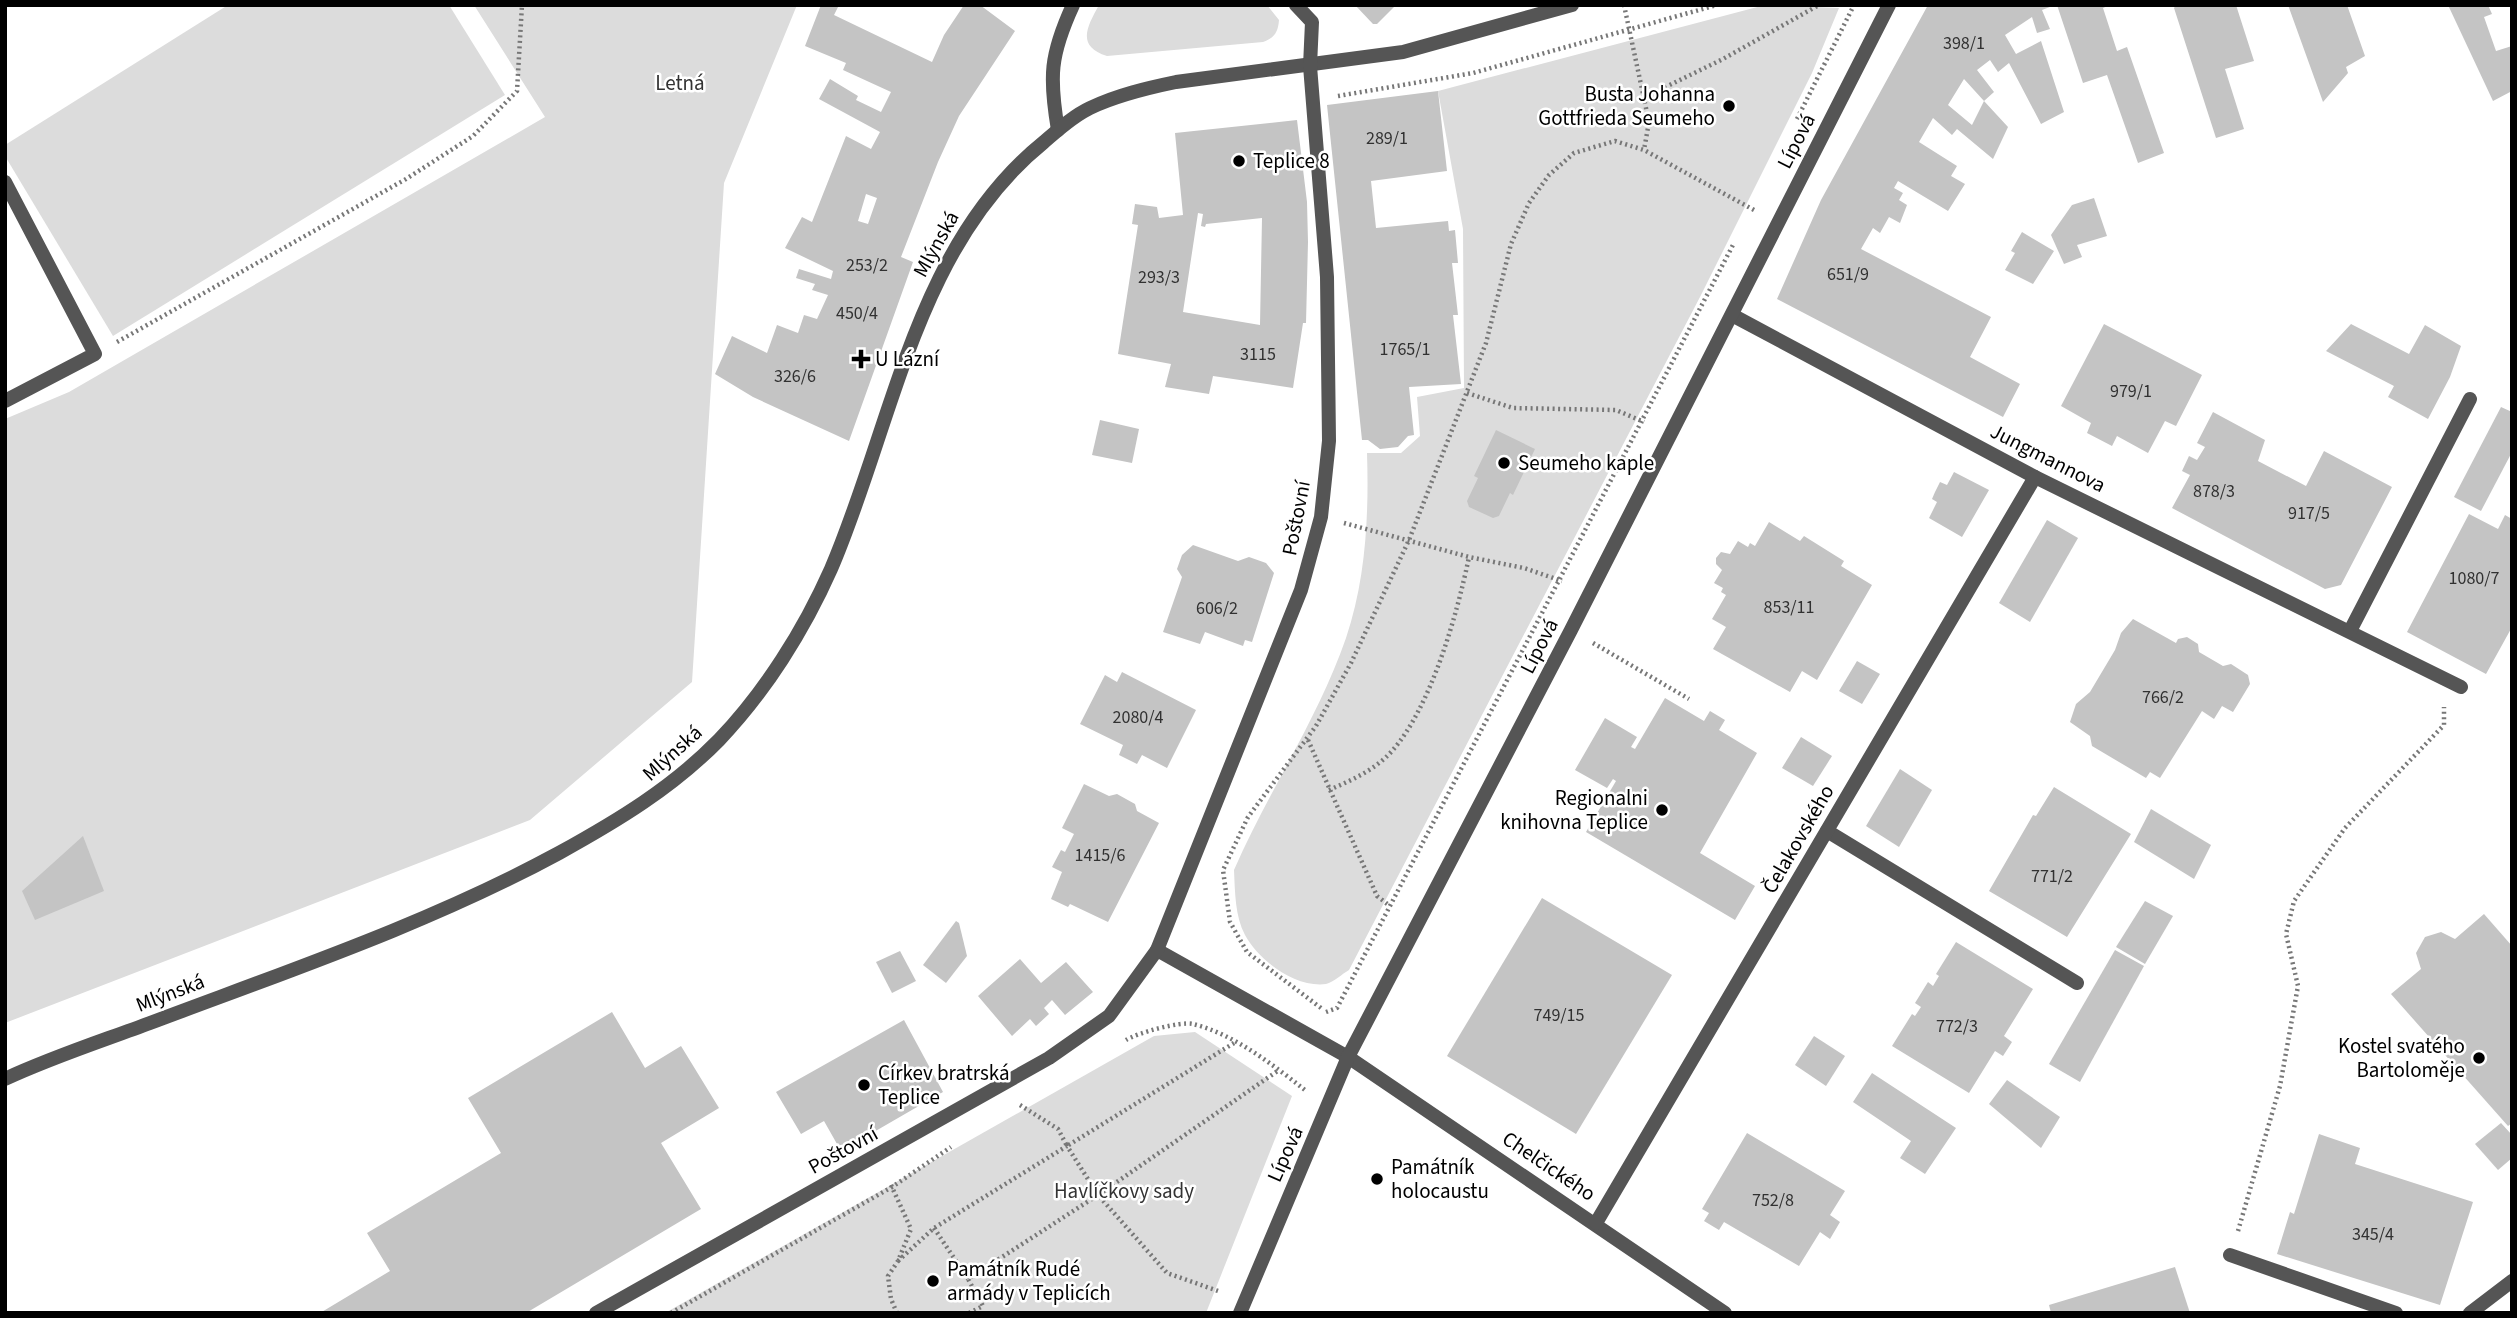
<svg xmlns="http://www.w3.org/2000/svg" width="2517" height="1318" font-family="'Source Sans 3',sans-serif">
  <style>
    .green { fill: #dcdcdc }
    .building { fill: #c4c4c4; fill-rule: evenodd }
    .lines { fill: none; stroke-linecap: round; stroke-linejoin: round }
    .path { stroke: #777; stroke-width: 4.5; stroke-dasharray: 2 3.5; stroke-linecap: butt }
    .service { stroke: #555; stroke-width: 14 }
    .pedestrian { stroke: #555; stroke-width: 14 }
    .minor { stroke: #555; stroke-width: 14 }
    .poi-dot { fill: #000; stroke: #fff; stroke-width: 2.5 }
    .labels { text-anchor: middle; stroke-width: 5; stroke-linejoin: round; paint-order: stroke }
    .number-label { font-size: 18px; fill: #313131 }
    .park-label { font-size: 21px; fill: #333; stroke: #fff }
    .poi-label { font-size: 21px; fill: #000; stroke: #fff; text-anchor: start }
    .street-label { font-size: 21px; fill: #000; stroke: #fff }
  </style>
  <rect width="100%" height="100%" fill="#fff"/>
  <!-- green -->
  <g class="green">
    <path d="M228,5H449L505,95L113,336L5,156V145Z"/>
    <path d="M474,5H797L724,183L692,682L530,820L5,1023V419L69,392L545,117Z"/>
    <path d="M1099,5H1267L1279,20C1278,33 1274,38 1263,42L1107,56C1076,46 1087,27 1099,5Z"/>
    <path d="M1765,5L1839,8L1812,73L1700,297L1349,970C1342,974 1334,982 1326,984C1296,988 1259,961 1245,935C1235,916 1235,892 1234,870C1268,792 1318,719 1346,638C1366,579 1369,514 1367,453H1401L1420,436L1417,397L1464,388L1463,229L1438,91Z"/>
    <path d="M1195,1032L1292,1096L1206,1313H665L1154,1036Z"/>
  </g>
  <!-- building -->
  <g class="building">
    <path d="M821,5H839L834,15L932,62L944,35L964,5H980L1015,31L959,116L938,162L901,257L913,262L849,441L753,397L715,374L732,336L767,353L777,325L798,333L804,315L817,319L828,295L812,290L815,284L796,278L799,269L831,279L833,271L785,248L802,217L812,222L846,136L871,149L880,132L819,99L830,79L858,96L856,100L881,112L891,92L843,70L846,63L805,46ZM866,194L877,198L868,224L858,221Z"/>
    <path d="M1355,5H1396L1377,24H1373Z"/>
    <path d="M1928,5H2055L2042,10L2050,29L2037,33L2032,17L2005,35L2016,54L2041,41L2064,112L2041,124L2009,63L1998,72L1990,60L1977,70L1994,92L1984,101L1964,79L1948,105L1972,125L1984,101L2008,127L1993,159L1957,129L1952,135L1933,118L1919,142L1957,166L1951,176L1965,184L1948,211L1898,181L1894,188L1903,193L1899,200L1907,205L1900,223L1889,217L1880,233L1873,228L1861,249L1991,317L1970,357L2020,384L2003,417L1777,299L1821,200Z"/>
    <path d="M2057,5H2110L2103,8L2117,51L2127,47L2164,153L2138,163L2107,75L2083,83Z"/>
    <path d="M2176,5H2236L2254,61L2225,69L2244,129L2216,138L2174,8Z"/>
    <path d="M2288,5H2347L2365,56L2346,67L2348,73L2323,102Z"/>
    <path d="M2448,5H2488L2492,14L2484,17L2496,51L2512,46V91L2493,101Z"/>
    <path d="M1438,91L1447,171L1371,181L1376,228L1448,221L1449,231L1455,230L1458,263H1452L1458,315H1453L1461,384L1409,387L1414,435L1408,436L1398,447L1380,449L1368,440H1362L1327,105Z"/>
    <path d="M1297,120L1307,202L1308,242L1306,323H1303L1293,388L1213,376L1209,394L1165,387L1171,364L1118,354L1138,225L1132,224L1135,204L1157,207L1159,218L1183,215L1175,133ZM1198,213L1203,214L1201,226L1205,227L1206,224L1262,218L1260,325L1183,312Z"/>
    <path d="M2094,198L2107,236L2077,245L2082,257L2064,264L2051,235L2072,205Z"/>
    <path d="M2022,232L2054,251L2033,284L2005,270L2015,253L2011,251Z"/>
    <path d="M2104,324L2202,375L2176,426L2165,421L2148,453L2117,436L2112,446L2087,433L2091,423L2061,406Z"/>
    <path d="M2351,324L2409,354L2425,325L2461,346L2450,377L2428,419L2388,397L2394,386L2326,351Z"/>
    <path d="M2501,407L2512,412V452L2481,511L2454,497Z"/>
    <path d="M2213,412L2265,440L2258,461L2306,486L2324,451L2392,487L2341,585L2325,589L2172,508L2190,475L2182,471L2189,456L2197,460L2205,447L2197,443Z"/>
    <path d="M1100,420L1139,429L1132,463L1092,455Z"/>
    <path d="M1496,430L1535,449L1513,495L1510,493L1499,516L1493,518L1469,507L1467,501L1478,478L1474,476Z"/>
    <path d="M1954,472L1989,490L1962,537L1929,518L1937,502L1932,499L1935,492L1940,482L1947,485Z"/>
    <path d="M2469,514L2498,529L2505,515L2512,519V627L2486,674L2407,632Z"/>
    <path d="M2047,520L2078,538L2030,622L1999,603Z"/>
    <path d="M1769,522L1800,541L1804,536L1844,561L1841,566L1872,585L1817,680L1802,671L1790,692L1713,649L1726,627L1712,619L1726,595L1721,592L1723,588L1714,583L1722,570L1716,564V558L1721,552L1730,554L1738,541L1748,547L1750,543L1755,546Z"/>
    <path d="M1193,545L1238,561L1249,557L1266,563L1274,573L1252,642L1245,640L1243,646L1205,632L1200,644L1163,632L1182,577L1177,569L1182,555Z"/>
    <path d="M2133,619L2176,643L2178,639L2187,637L2198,644L2199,652L2223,666L2231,664L2248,675L2250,684L2233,712L2222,706L2214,719L2202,711L2160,778L2150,772L2146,778L2092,746L2090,736L2070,722L2076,704L2090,692L2115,650L2121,633Z"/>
    <path d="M1857,661L1880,674L1862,704L1839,691Z"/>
    <path d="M1122,672L1196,710L1167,768L1142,755L1137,764L1119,755L1123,745L1080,724L1105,675L1117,682Z"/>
    <path d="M1665,698L1704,721L1710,711L1725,720L1719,730L1757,753L1700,853L1755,886L1735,920L1586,832L1616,781L1613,779L1607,788L1575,770L1605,718L1637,737L1631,747L1635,749Z"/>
    <path d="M1801,737L1832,756L1813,786L1782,768Z"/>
    <path d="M1900,769L1932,790L1899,847L1866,826Z"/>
    <path d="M1084,784L1109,796L1117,794L1135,804L1137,811L1159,823L1108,922L1070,904L1068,907L1051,899L1062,872L1052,867L1061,850L1065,852L1074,834L1062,828Z"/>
    <path d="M2054,787L2131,834L2067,937L1989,891L2033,815L2036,816Z"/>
    <path d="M2151,809L2211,845L2194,879L2134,842Z"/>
    <path d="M83,836L104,891L35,920L22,891Z"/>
    <path d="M1542,898L1672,975L1576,1134L1447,1056Z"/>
    <path d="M2145,901L2173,916L2145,964L2116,947Z"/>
    <path d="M2484,914L2512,946V1123L2508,1126L2391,994L2421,969L2416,953L2425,937L2441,932L2455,939Z"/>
    <path d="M956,921L959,923L967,956L946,983L923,965Z"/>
    <path d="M1956,942L2033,989L2004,1036L2012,1042L2003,1056L1995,1051L1969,1093L1892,1046L1912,1014L1915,1016L1921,1007L1915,1003L1928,982L1933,986L1939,976L1936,974Z"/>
    <path d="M2115,950L2144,966L2080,1082L2049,1064Z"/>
    <path d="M900,951L916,981L892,993L876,962Z"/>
    <path d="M1020,959L1041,983L1066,962L1093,992L1065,1015L1052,1000L1044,1008L1049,1014L1036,1026L1030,1019L1012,1036L978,996Z"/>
    <path d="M612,1012L645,1068L681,1046L719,1108L661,1143L701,1209L526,1313H320L390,1271L367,1233L501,1153L468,1098Z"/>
    <path d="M904,1020L943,1092L841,1151L824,1121L801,1134L776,1092Z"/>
    <path d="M1814,1036L1845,1056L1826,1086L1795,1065Z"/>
    <path d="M1872,1073L1956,1128L1925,1174L1900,1158L1911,1141L1853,1102Z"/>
    <path d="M2007,1080L2060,1117L2041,1148L1989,1104Z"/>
    <path d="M2501,1123L2512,1135V1158L2498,1170L2475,1144Z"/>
    <path d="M1747,1133L1845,1191L1830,1215L1840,1222L1830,1239L1820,1232L1799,1266L1724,1222L1719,1230L1704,1221L1709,1213L1702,1209Z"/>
    <path d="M2319,1134L2360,1148L2355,1164L2473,1202L2440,1305L2277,1254L2290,1212L2294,1214Z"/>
    <path d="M2175,1267L2190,1313H2051L2049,1305Z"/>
  </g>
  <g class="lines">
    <!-- path -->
    <g class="path">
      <path d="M1624,5L1649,122L1644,150"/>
      <path d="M1338,96L1473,73L1717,5"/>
      <path d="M1645,97L1723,59L1819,5"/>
      <path d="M1797,119L1854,5"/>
      <path d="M117,342L406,179L473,136L517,91L522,5"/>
      <path d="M1467,393L1513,408L1616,410L1644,422"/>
      <path d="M1344,523L1469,557L1524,568L1562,581"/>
      <path d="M1593,643L1689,699"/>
      <path d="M1308,740L1377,896L1390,906"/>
      <path d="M1329,790C1352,780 1375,770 1392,751C1431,707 1457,615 1469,557"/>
      <path d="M1321,1008L1247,952L1230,922L1223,870L1248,817L1316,726L1351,663L1409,540L1486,343L1511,244L1529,203L1549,175L1574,153L1615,141L1644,150L1754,210"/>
      <path d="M1326,1012L1337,1008L1734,243"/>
      <path d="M1126,1040C1137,1033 1180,1021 1193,1024C1234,1034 1273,1065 1305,1090"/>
      <path d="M1020,1105L1058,1129L1067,1146L1234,1043"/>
      <path d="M891,1185L911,1229L898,1261L888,1276L891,1299L897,1313"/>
      <path d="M934,1228L968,1279"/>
      <path d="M2238,1231L2280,1086L2298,986L2286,934L2294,901L2345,828L2444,725V707"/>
      <path d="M898,1261L934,1228L1067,1146L1098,1195L1279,1070"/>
      <path d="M671,1313L892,1187L951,1147"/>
      <path d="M969,1313L983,1306L968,1279L1098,1195L1167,1273L1221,1292"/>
    </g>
    <!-- service -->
    <g class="service">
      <path d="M1827,831L2077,983"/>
      <path d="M2230,1255L2396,1313"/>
    </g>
    <!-- pedestrian -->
    <path class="pedestrian" d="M5,182L95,354L5,401"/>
    <!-- minor -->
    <g class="minor">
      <path d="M1058,130C1049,77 1050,55 1073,5"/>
      <path d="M1732,315L2035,477L2461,687"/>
      <path d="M2350,631L2470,399"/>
      <path d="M1157,950L1348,1057L1725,1313"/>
      <path d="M5,1079C52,1057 102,1041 150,1023C288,971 430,923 559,853C617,821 672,788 719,740C765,692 804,630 831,569C893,425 915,246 1044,142C1058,130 1073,116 1090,108C1117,95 1147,88 1176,82L1403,52L1572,5"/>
      <path d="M1596,1223L2035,477"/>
      <path d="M596,1313L1049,1058L1109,1016L1157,950L1301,590L1321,517L1329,441L1327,277L1310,66L1312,22L1296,5"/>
      <path d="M1240,1313L1348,1057L1571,630L1889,5"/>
      <path d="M2470,1313L2512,1281"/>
    </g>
  </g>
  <!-- markers -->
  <g class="poi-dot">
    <circle cx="1729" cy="106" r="7"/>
    <circle cx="1239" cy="161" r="7"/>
    <path d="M857.5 348.5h7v7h7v7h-7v7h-7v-7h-7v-7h7z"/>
    <circle cx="1504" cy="463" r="7"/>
    <circle cx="1662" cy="810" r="7"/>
    <circle cx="2479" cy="1058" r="7"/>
    <circle cx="864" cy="1085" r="7"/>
    <circle cx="1377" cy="1179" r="7"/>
    <circle cx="933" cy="1281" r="7"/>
  </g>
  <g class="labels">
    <!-- number labels -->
    <g class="number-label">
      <text x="1964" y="49">398/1</text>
      <text x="1387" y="144">289/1</text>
      <text x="867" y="271">253/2</text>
      <text x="1848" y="280">651/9</text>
      <text x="1159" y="283">293/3</text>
      <text x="857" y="319">450/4</text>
      <text x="1405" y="355">1765/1</text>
      <text x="1258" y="360">3115</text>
      <text x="795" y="382">326/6</text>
      <text x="2131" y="397">979/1</text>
      <text x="2214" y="497">878/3</text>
      <text x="2309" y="519">917/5</text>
      <text x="2474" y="584">1080/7</text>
      <text x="1789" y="613">853/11</text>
      <text x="1217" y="614">606/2</text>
      <text x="2163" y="703">766/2</text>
      <text x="1138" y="723">2080/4</text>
      <text x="1100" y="861">1415/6</text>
      <text x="2052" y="882">771/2</text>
      <text x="1559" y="1021">749/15</text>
      <text x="1957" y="1032">772/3</text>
      <text x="1773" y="1206">752/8</text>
      <text x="2373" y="1240">345/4</text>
    </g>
    <!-- park labels -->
    <g class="park-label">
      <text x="680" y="90">Letná</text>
      <text x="1124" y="1198">Havlíčkovy sady</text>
    </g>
    <!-- poi labels -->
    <g class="poi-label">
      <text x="1715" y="101" text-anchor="end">Busta Johanna<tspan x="1715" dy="24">Gottfrieda Seumeho</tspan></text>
      <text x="1253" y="168">Teplice 8</text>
      <text x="875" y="366">U Lázní</text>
      <text x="1518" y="470">Seumeho kaple</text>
      <text x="1648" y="805" text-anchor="end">Regionalni<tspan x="1648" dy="24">knihovna Teplice</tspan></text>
      <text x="2465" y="1053" text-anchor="end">Kostel svatého<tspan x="2465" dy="24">Bartoloměje</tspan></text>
      <text x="878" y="1080">Církev bratrská<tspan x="878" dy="24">Teplice</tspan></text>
      <text x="1391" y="1174">Památník<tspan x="1391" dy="24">holocaustu</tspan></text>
      <text x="947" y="1276">Památník Rudé<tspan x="947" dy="24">armády v Teplicích</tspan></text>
    </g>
    <!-- street labels -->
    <g class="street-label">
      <text transform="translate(1796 141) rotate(-63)" y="7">Lípová</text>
      <text transform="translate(936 244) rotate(-61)" y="7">Mlýnská</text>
      <text transform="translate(2048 458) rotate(27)" y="7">Jungmannova</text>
      <text transform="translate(1296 518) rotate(-79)" y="7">Poštovní</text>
      <text transform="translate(1539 646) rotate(-63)" y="7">Lípová</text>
      <text transform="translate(672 753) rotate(-42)" y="7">Mlýnská</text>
      <text transform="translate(1798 839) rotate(-60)" y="7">Čelakovského</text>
      <text transform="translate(170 993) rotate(-21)" y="7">Mlýnská</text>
      <text transform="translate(843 1150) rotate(-29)" y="7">Poštovní</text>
      <text transform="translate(1285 1154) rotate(-66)" y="7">Lípová</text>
      <text transform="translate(1549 1166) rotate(34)" y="7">Chelčického</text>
    </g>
  </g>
  <!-- border -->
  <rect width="2517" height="1318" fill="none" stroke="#000000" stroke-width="14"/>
</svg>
